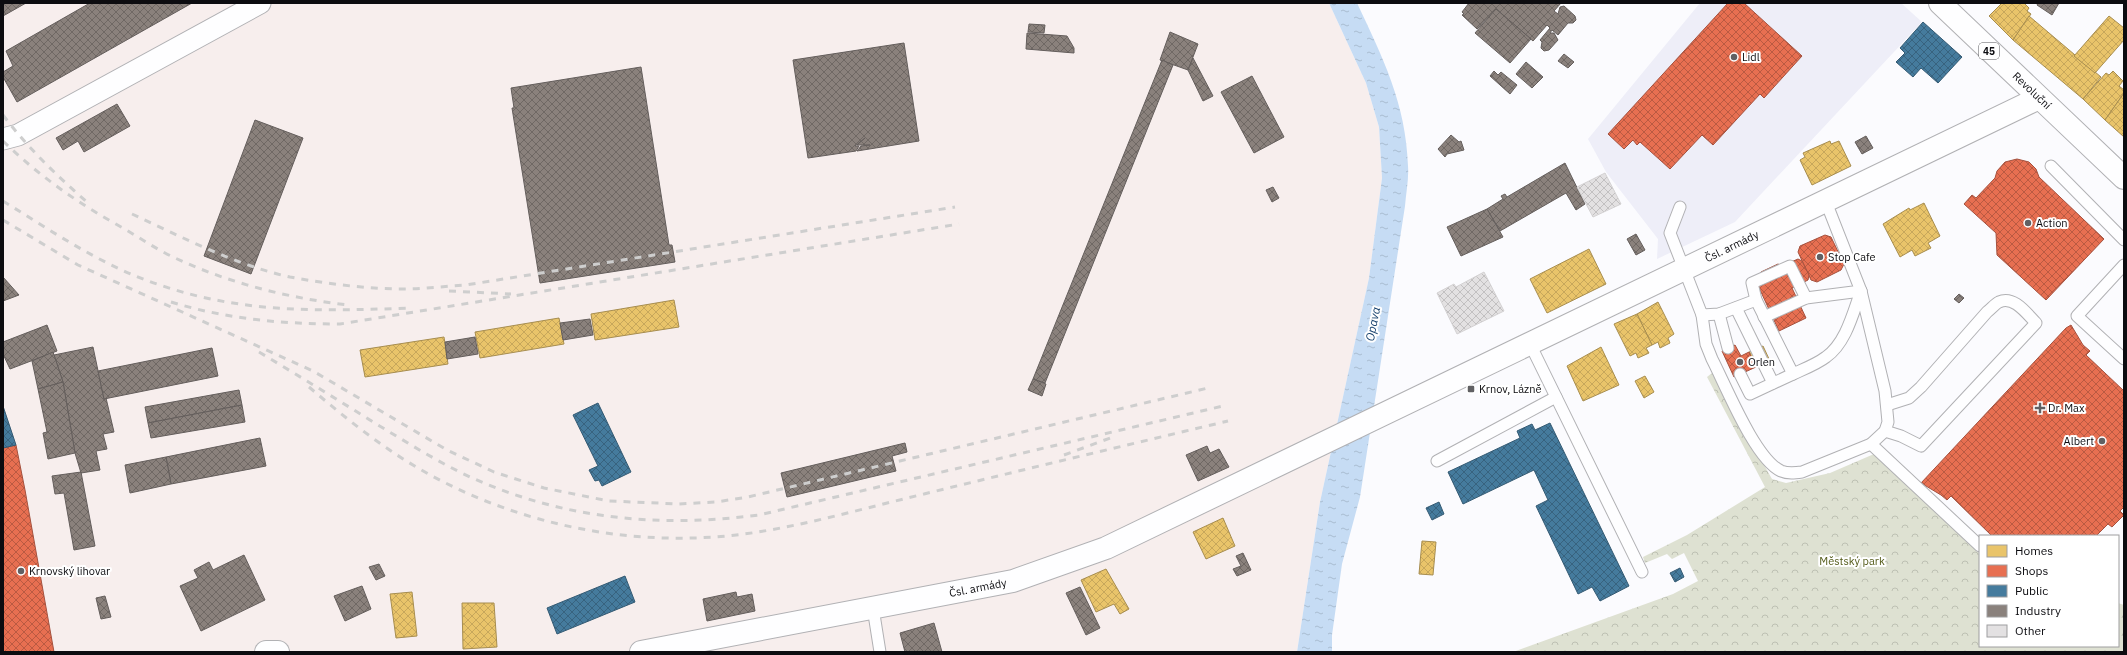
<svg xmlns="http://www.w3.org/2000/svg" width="2127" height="655" font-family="'IBM Plex Sans',sans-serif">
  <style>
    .built { fill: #eeeef8 }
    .industrial { fill: #f7eeed }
    .park { fill: url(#park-crowns) }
    .water { fill: url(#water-ripples) }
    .homes { fill: url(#homes-cross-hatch); stroke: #a78d4f }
    .shops { fill: url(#shops-cross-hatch); stroke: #a5513e }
    .public { fill: url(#public-cross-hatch); stroke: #345a73 }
    .industry { fill: url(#industry-cross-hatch); stroke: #645e5c }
    .building { fill: url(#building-cross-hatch); stroke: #d4d2d3 }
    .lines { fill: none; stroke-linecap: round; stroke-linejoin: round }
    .service-casing { stroke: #b1b1b4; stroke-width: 13 }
    .minor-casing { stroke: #b1b1b4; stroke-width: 23 }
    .secondary-casing { stroke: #b1b1b4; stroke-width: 24 }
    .primary-casing { stroke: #b1b1b4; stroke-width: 24 }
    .service { stroke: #fefeff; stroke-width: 11 }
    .minor { stroke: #fefeff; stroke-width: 21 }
    .secondary { stroke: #fefeff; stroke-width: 22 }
    .primary { stroke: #fefeff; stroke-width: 22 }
    .rail { stroke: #cecece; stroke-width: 3; stroke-dasharray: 7 7; stroke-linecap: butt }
    .poi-dot { fill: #606063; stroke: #fff; stroke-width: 1.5 }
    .labels { text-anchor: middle; stroke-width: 4; stroke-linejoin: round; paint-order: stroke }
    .shield { fill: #fff; stroke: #555558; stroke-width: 1 }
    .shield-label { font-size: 10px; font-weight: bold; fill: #0c0c10 }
    .poi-label { font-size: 11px; fill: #0c0c10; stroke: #fff; text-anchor: start }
    .street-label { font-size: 11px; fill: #0c0c10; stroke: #fff }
    .park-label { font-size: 11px; fill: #535a18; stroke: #fff }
    .water-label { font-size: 12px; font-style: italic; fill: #19436e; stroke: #fff }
  </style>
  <defs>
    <pattern id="park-crowns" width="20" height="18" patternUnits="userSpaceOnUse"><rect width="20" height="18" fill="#dee1d2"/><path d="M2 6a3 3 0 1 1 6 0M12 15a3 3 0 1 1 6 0" fill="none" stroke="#bdc0b3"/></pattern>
    <pattern id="water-ripples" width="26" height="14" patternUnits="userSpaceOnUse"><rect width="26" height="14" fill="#c6dcf4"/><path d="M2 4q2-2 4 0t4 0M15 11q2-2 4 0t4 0" fill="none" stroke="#a9bcd0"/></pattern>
    <pattern id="homes-cross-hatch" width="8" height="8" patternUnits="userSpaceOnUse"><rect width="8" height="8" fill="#e9c46a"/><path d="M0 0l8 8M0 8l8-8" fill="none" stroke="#c7a75b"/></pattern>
    <pattern id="shops-cross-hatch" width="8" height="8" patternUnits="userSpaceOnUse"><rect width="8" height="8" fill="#e76f51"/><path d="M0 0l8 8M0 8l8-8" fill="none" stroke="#ba5a42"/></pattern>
    <pattern id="public-cross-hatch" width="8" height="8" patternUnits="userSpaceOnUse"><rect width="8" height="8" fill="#457b9d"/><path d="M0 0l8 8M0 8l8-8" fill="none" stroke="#38637f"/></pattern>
    <pattern id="industry-cross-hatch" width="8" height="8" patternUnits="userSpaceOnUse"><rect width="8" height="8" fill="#8a817c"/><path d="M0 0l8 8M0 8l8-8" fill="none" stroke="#6f6864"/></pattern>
    <pattern id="building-cross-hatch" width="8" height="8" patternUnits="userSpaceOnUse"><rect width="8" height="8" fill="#e3e1e2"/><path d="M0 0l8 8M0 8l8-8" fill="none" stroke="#c2c0c1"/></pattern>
  </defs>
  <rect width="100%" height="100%" fill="#fbfbfe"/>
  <!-- built -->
  <path class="built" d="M1700,3H1901L1922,22L1735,222L1657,259L1658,239L1606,172L1588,139Z"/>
  <!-- industrial -->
  <path class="industrial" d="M3,3H1329L1366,83L1379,127L1382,178L1369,278L1320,502L1297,652H3Z"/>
  <!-- park -->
  <path class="park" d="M1712,373L1772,479L1786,483L1830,473L1874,454L1980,554V646H2118V603L2124,605V652H1513L1673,594L1698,581L1684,553L1672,559L1667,554L1645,563L1643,557L1687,535L1765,487L1707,377Z"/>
  <!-- water -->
  <path class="water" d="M1329,3H1357C1383,58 1406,104 1408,166C1409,179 1406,193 1405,206L1360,497L1342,564L1332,635V652H1297L1320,502L1369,278L1382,178L1379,127L1366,83Z"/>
  <!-- homes -->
  <g class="homes">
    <path d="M2002,3H2024L2029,8L2027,11L2031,14L2013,40L1989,16Z"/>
    <path d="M2029,16L2101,77L2083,99L2013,40Z"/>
    <path d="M2109,16L2124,28V40L2095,73L2074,56Z"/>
    <path d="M2113,71L2123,81L2119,86L2124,90V93L2105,120L2083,99L2106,73L2109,75Z"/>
    <path d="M2124,93V137L2105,120Z"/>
    <path d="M1830,141L1831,144L1839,141L1851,166L1812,185L1800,160L1805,157L1803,153Z"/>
    <path d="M1924,203L1940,236L1928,243L1931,248L1915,256L1912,250L1900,257L1883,224L1909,208L1910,210Z"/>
    <path d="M1589,249L1606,284L1547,313L1530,279Z"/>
    <path d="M674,300L679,327L595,340L591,314Z"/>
    <path d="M1658,302L1674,334L1668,338L1670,343L1660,348L1658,342L1652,345L1637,314Z"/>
    <path d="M1637,314L1652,345L1646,348L1649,353L1638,358L1636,353L1630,356L1614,324Z"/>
    <path d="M559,318L564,344L480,358L475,332Z"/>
    <path d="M444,337L448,364L365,377L360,350Z"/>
    <path d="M1763,346L1770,361L1756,367L1749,352Z"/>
    <path d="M1601,347L1619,385L1583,401L1567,366Z"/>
    <path d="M1645,376L1654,392L1644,398L1635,381Z"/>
    <path d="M1223,518L1235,546L1206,559L1193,532Z"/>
    <path d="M1422,541L1436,542L1433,575L1419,574Z"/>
    <path d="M1106,569L1129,609L1120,614L1114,604L1096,612L1081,580Z"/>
    <path d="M412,592L417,636L396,638L390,594Z"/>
    <path d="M462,603H494L497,647L463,649Z"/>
  </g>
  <!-- shops -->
  <g class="shops">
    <path d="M1728,3H1744L1802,56L1764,98L1760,94L1713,145L1702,135L1670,169L1640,142L1637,145L1633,140L1624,149L1608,134Z"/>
    <path d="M2017,159L2029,162L2036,169L2039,177L2104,239L2046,300L1997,255L1996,233L1964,204L1972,195L1976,198L1995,178L1997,171L2005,162Z"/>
    <path d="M1825,235L1831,237L1844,264L1841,270L1817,282L1811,280L1798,252L1800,246Z"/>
    <path d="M1798,259L1802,261L1809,275L1808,280L1792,288L1806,318L1779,331L1755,279L1761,272L1778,264L1782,266Z"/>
    <path d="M2071,325L2083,345L2090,351L2086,355L2124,391V507L2120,511L2124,515L2112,527L2108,524L2096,536H1992L1951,496L1947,500L1941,495L1921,483L2066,328Z"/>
    <path d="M1735,345L1741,356L1749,352L1756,367L1734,377L1722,351Z"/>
    <path d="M16,445L25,490L54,652H3V448Z"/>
  </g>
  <!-- public -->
  <g class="public">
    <path d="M1923,22L1962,57L1938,83L1921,68L1913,77L1896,62L1905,53L1900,48Z"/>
    <path d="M598,403L631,472L602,486L599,480L595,481L589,470L598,466L573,415Z"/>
    <path d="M3,406L16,445L3,448Z"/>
    <path d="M1550,423L1629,586L1600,601L1592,587L1578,594L1536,506L1548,500L1534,470L1463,504L1448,472L1520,438L1517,431L1532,424L1535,430Z"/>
    <path d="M1439,502L1444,514L1432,520L1426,508Z"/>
    <path d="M1680,568L1684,577L1675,582L1670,573Z"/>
    <path d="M625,576L635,602L557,634L547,608Z"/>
  </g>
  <!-- industry -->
  <g class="industry">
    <path d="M3,3H26L3,16Z"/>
    <path d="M90,3H192L17,102L3,77V72L13,66L6,51Z"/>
    <path d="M1469,3H1561L1554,11L1558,14L1560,7L1564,6L1575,16L1576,20L1573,23H1568L1558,35L1552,30L1550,33H1554L1558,40L1549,50L1544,51L1541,48L1542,42L1540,40L1550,28L1547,25L1533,41L1496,9L1477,29L1462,15L1464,14L1462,12Z"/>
    <path d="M2038,3H2059L2052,15L2037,5Z"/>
    <path d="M1496,9L1531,39L1510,63L1475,33Z"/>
    <path d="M1029,24L1045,25L1044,33L1028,32Z"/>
    <path d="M1170,32L1198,44L1188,70L1160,60Z"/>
    <path d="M1027,33L1067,36L1074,48V53L1026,49Z"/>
    <path d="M904,43L919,141L857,151L861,146L870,145H857L865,138L855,146H859L856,151L808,158L793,60Z"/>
    <path d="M1564,54L1574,62L1568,68L1558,61Z"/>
    <path d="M1193,58L1213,96L1203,101L1188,70Z"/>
    <path d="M1162,60L1173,65L1045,383L1033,379Z"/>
    <path d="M1526,62L1543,77L1532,88L1516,74Z"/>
    <path d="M641,67L669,245H672L675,262L540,283L512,108H514L511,88Z"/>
    <path d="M1494,71L1498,75L1501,72L1517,85L1510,94L1490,76Z"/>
    <path d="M1252,76L1284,137L1254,153L1221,92Z"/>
    <path d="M117,104L130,126L84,152L78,141L63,150L56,138Z"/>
    <path d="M255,120L303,138L251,274L204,256Z"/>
    <path d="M1451,135L1459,142L1461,141L1464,150L1447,154L1445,157L1438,149Z"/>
    <path d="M1866,136L1873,148L1862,154L1855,142Z"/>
    <path d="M1565,163L1585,204L1576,210L1566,193L1500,231L1487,209L1503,199L1501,196L1505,194L1507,197Z"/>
    <path d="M1273,187L1279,198L1272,202L1266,190Z"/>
    <path d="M1487,209L1503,237L1461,256L1447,227Z"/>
    <path d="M1636,234L1645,250L1636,255L1627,239Z"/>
    <path d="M3,277L19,295L3,301Z"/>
    <path d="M1959,294L1964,298L1959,303L1954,299Z"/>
    <path d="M590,319L593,335L563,340L560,323Z"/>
    <path d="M47,325L57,351L10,369L3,354V342Z"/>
    <path d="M475,337L478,354L447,359L445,342Z"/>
    <path d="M93,347L104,399L106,398L114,432L103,434L107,449L96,451L100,470L81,473L75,453L63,382L54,355Z"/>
    <path d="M212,348L218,376L104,399L98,371Z"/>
    <path d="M53,352L63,382L38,389L32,361Z"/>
    <path d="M1033,379L1046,384L1042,396L1028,390Z"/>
    <path d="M63,382L75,453L48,459L43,433L47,432L38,389Z"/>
    <path d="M239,390L242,405L148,423L145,407Z"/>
    <path d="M242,405L245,422L151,438L148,423Z"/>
    <path d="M260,438L266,466L171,484L166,457Z"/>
    <path d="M905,443L907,452L892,456L896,471L787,497L781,473Z"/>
    <path d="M1207,446L1210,453L1219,449L1229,467L1198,481L1186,455Z"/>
    <path d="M166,457L171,484L130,493L125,465Z"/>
    <path d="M81,472L95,546L74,550L64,493L55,494L52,476Z"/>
    <path d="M1243,553L1251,570L1237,576L1233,569L1241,566L1236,556Z"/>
    <path d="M244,555L265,600L201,631L180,586L198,578L194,570L209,562L213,570Z"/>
    <path d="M379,564L385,576L376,580L369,567Z"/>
    <path d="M362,586L371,609L345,621L334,596Z"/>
    <path d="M1080,587L1100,628L1086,635L1066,593Z"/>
    <path d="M736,592L737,597L752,594L755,611L707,621L703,599Z"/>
    <path d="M105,596L111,617L101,619L96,598Z"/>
    <path d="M934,623L942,652H905L900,633Z"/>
  </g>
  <!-- building -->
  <g class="building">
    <path d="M1605,173L1621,204L1593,217L1577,187Z"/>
    <path d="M1484,272L1504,311L1457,334L1437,293L1454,284L1456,287Z"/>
  </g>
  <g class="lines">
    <!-- service casing -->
    <g class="service-casing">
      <g id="service">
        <path d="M2051,166L2124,240"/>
        <path d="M1680,207L1670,233L1702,315L1719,314L1756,300"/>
        <path d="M2124,265L2077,316L2124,359"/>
        <path d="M1806,298L1790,266L1752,283L1756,300L1793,374C1804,369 1817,364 1826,357C1846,343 1853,313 1861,291"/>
        <path d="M1736,308L1773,383"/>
        <path d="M1719,314L1728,348"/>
        <path d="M1702,315L1706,344L1712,359C1726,386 1755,459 1781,471C1788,474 1795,473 1802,472L1871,444L1885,431L1888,422L1885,391L1861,291"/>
        <path d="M1764,317L1806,298L1861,291L1826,202"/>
        <path d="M1530,344L1642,572"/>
        <path d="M1740,374L1750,394L1793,374"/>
        <path d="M1885,431L1901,436L1921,446L2036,323C2027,314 2014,295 1999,302C1995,304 1991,309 1987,312L1921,387L1909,398L1887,405"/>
        <path d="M1871,444L1980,546"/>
        <path d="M1437,461L1556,397"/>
        <path d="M873,608L880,652"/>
      </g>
    </g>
    <!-- minor casing -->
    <g class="minor-casing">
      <path id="minor" d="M3,139L18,135L260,3"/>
    </g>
    <!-- secondary casing -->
    <g class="secondary-casing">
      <g id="secondary">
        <path d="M266,652H278"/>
        <path id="s1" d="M641,652L1013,581L1106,548L2039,98"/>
      </g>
    </g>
    <!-- primary casing -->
    <g class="primary-casing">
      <g id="primary">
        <path id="s2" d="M1940,3L2124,178"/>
      </g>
    </g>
    <!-- service -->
    <use href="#service" class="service"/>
    <!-- minor -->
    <use href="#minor" class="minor"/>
    <!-- secondary -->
    <use href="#secondary" class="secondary"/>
    <!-- primary -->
    <use href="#primary" class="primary"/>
    <!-- rail -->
    <g class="rail">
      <path d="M3,115C27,147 57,176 87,202"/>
      <path d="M3,141C39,176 79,204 123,228C140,238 156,249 173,257C228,283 288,298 348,305"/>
      <path d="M3,201C53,232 104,267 160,285C244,314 323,311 411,308"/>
      <path d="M132,214C182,237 235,265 290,277C328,284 367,289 405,289C425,289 446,286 466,285L955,207"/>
      <path d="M3,220L78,265L313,371L447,450L494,472L544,488L609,501L679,504L716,502L748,497L1208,388"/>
      <path d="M449,291L511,294"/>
      <path d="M171,302C227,319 281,324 340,324L959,224"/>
      <path d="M259,352C299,376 338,400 378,425C408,443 438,462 470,477C563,519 658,528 759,515L1223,406"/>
      <path d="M309,387C336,410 364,433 394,453C499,523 633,552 758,532C814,523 869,507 924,494C1026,469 1127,445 1228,421"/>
      <path d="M1064,455L1113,437"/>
    </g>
  </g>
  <!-- markers -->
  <g class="poi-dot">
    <circle cx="1734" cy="57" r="4"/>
    <circle cx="2028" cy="223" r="4"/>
    <circle cx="1820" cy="257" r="4"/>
    <circle cx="1740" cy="362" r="4"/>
    <rect x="1467" y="385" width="8" height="8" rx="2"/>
    <path d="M2038 402h4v4h4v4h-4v4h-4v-4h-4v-4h4z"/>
    <circle cx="2102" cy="441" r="4"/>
    <circle cx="21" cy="571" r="4"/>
  </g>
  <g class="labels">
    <!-- shield labels -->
    <rect class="shield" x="1979" y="43" width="20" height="16" rx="3"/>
    <g class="shield-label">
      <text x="1989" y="55">45</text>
    </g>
    <!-- poi labels -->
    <g class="poi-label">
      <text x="1742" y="61">Lidl</text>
      <text x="2036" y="227">Action</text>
      <text x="1828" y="261">Stop Cafe</text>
      <text x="1748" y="366">Orlen</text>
      <text x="1479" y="393">Krnov, Lázně</text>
      <text x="2048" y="412">Dr. Max</text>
      <text x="2094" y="445" text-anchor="end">Albert</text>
      <text x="29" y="575">Krnovský lihovar</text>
    </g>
    <!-- street labels -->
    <g class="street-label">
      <text dy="4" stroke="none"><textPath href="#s2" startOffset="127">Revoluční</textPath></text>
      <text dy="4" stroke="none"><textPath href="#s1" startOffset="1172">Čsl. armády</textPath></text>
      <text dy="4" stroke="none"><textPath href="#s1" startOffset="343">Čsl. armády</textPath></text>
    </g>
    <!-- park labels -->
    <g class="park-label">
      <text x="1852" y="565">Městský park</text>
    </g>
    <!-- water labels -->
    <g class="water-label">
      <text transform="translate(1373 324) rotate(-79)" y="4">Opava</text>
    </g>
  </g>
  <!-- border -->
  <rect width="2127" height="655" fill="none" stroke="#0c0c10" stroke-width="8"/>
  <!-- legend -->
  <rect x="1979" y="535" width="140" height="112" fill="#ffffff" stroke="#9e9e9f"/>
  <rect x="1987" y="545" width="20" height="12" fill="#e9c46a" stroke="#9e9e9f"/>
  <text x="2015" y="555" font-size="12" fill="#0c0c10">Homes</text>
  <rect x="1987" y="565" width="20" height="12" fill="#e76f51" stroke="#9e9e9f"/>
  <text x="2015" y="575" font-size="12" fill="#0c0c10">Shops</text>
  <rect x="1987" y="585" width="20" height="12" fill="#457b9d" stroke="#9e9e9f"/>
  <text x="2015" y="595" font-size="12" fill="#0c0c10">Public</text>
  <rect x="1987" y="605" width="20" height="12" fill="#8a817c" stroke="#9e9e9f"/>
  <text x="2015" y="615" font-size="12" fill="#0c0c10">Industry</text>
  <rect x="1987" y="625" width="20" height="12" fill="#e3e1e2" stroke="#9e9e9f"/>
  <text x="2015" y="635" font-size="12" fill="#0c0c10">Other</text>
</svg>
